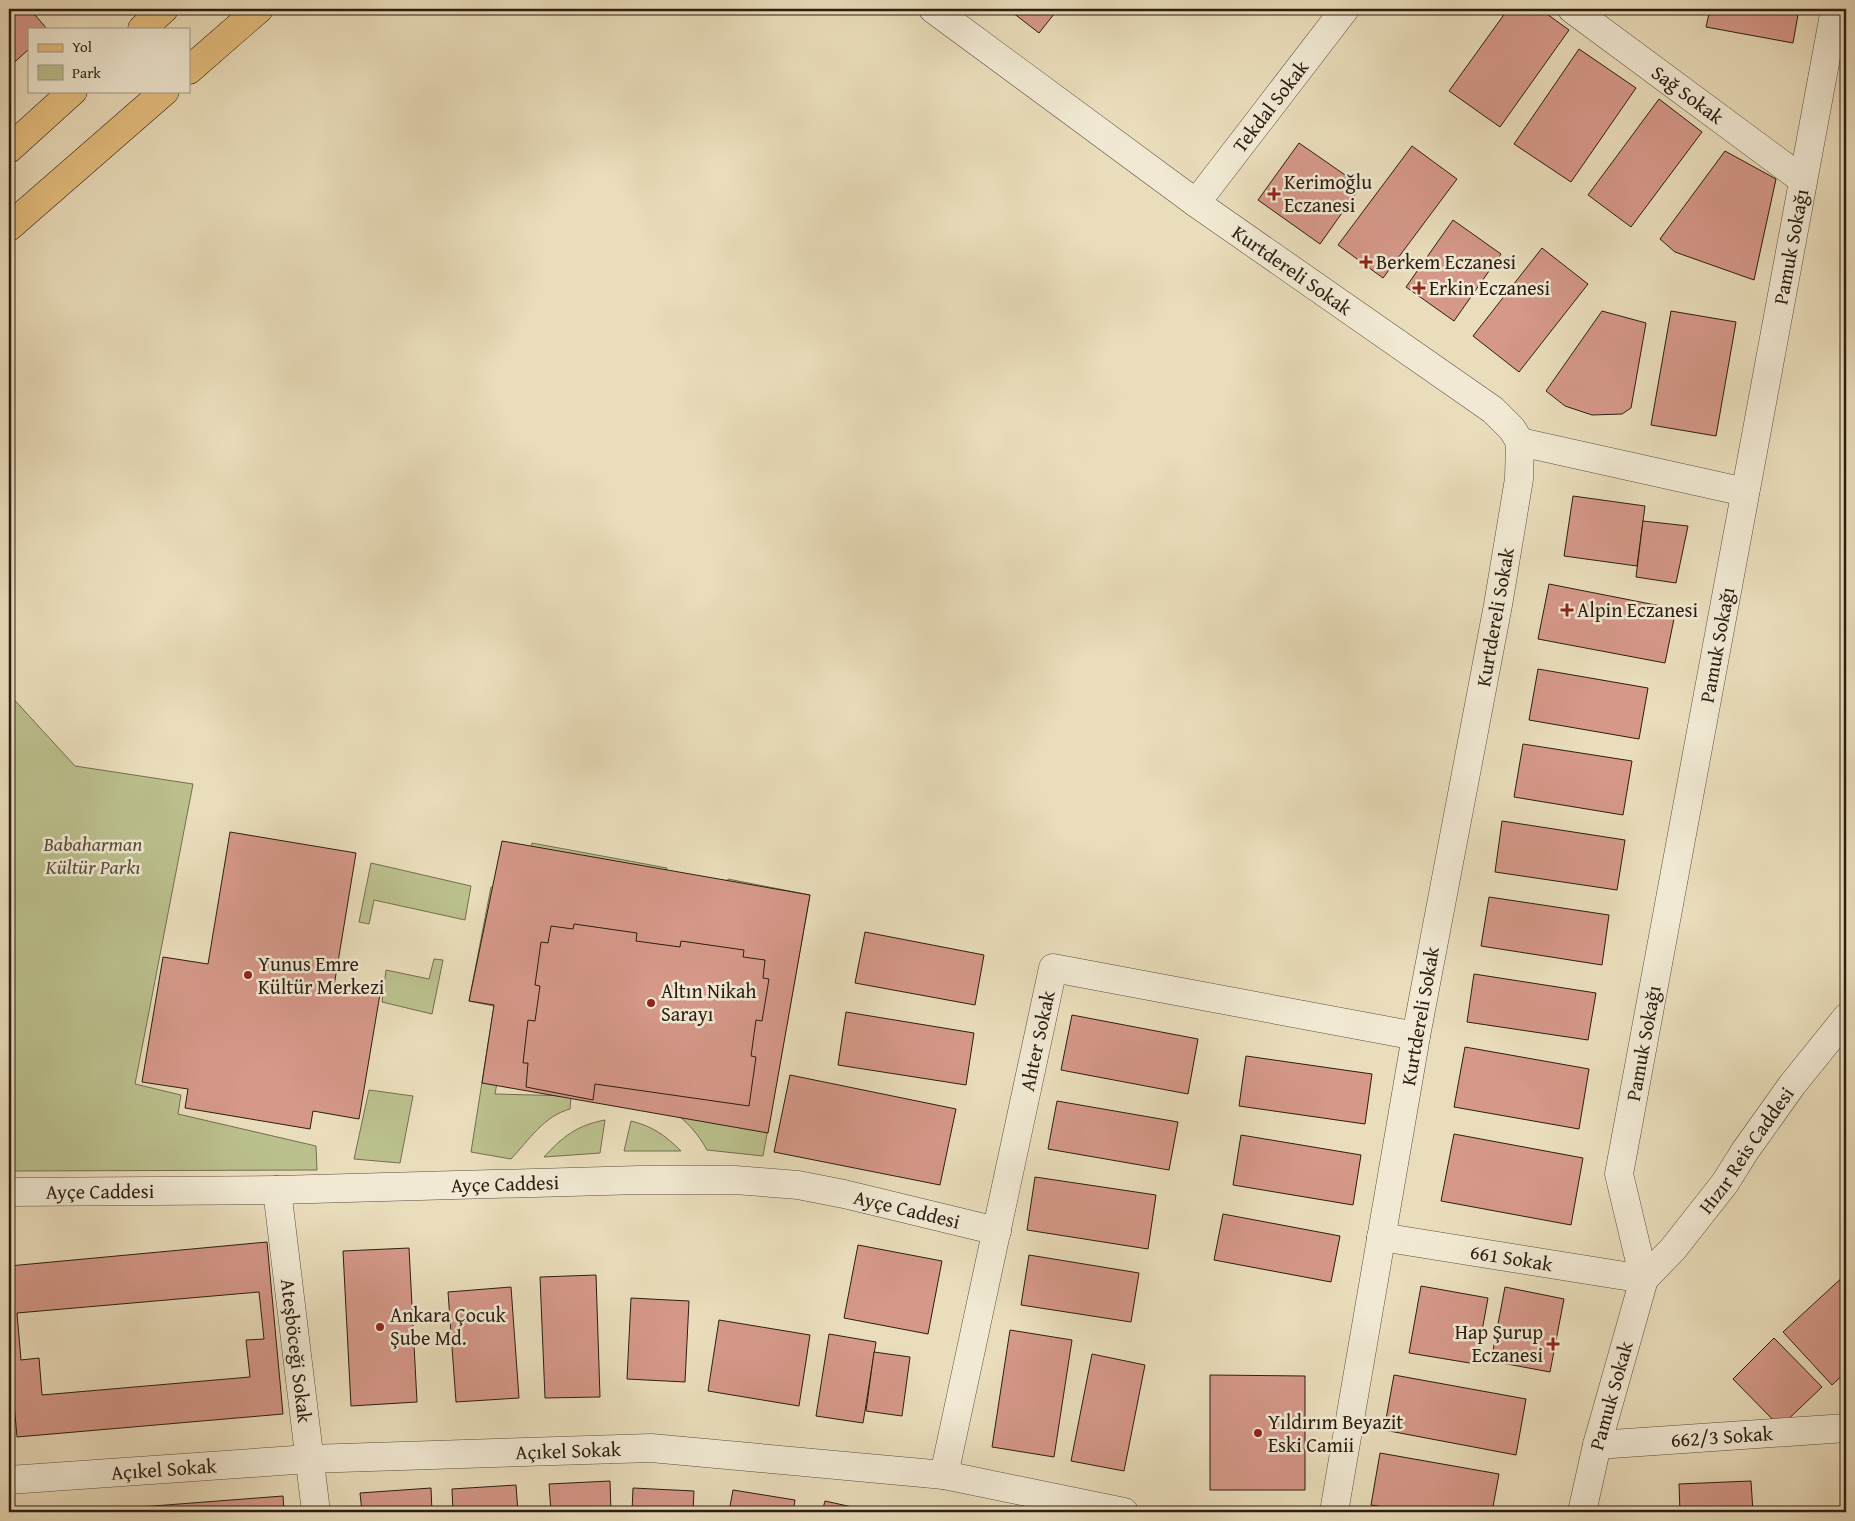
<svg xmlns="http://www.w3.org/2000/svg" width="1855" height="1521" font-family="'Gentium Book Plus',serif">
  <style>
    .green { fill: #bbc08d; stroke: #746e50 }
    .building { fill: #d59889; stroke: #2c1d12; fill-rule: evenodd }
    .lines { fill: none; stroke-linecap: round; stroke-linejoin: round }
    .pedestrian-casing { stroke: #5c4d3c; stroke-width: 29 }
    .minor-casing { stroke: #5c4d3c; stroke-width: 29 }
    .tertiary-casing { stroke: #5c4d3c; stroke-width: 29 }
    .primary-casing { stroke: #2c1d12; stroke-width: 29 }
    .pedestrian { stroke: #f1e9d3; stroke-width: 28 }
    .minor { stroke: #f1e9d3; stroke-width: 28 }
    .tertiary { stroke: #f1e9d3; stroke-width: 28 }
    .primary { stroke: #e5be7e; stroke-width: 28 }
    .poi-dot { fill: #8f2418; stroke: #f1e9d3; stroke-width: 2 }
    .labels { text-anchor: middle; stroke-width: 5; stroke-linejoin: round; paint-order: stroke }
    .street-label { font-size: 20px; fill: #2c1d12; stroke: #f1e9d3 }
    .poi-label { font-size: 20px; fill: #2c1d12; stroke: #f1e9d3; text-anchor: start }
    .park-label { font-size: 20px; font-style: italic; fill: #574e37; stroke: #f1e9d3 }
  </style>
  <rect width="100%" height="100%" fill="#eaddbb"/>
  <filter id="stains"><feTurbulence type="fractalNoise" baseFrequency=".004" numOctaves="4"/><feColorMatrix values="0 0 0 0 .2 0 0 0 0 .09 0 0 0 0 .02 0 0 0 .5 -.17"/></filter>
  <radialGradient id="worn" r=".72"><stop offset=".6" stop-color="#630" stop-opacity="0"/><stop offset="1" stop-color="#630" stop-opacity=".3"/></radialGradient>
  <!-- green -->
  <g class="green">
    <path d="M9,694L75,766L193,784L135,1084L181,1095L178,1114L316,1146L317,1170L9,1171Z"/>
    <path d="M532,843L667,868L660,900L721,911L728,879L810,895L763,1156L707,1150C698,1134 688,1122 672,1111L521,952L495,1094L571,1096L570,1109C544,1116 529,1140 511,1159L471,1152L494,1006L469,1001L491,887L524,893Z"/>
    <path d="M371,863L471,886L465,920L374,900L369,924L359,922Z"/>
    <path d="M434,959L443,960L432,1014L382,1002L386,970L429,979Z"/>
    <path d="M369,1090L413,1096L400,1163L354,1159Z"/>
    <path d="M605,1120L600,1153L544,1157C563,1136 578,1125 605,1120Z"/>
    <path d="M631,1121C652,1126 665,1135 681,1151H624Z"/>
  </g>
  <!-- building -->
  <g class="building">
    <path d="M9,9H30L47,29H29V49L9,67Z"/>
    <path d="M1008,9H1058L1039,33Z"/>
    <path d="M1508,9H1540L1569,30L1500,127L1449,91Z"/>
    <path d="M1710,9H1799L1793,43L1706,27Z"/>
    <path d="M1579,49L1636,88L1571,182L1514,144Z"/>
    <path d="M1659,99L1702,132L1631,227L1588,195Z"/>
    <path d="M1299,143L1361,186L1320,244L1258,200Z"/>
    <path d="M1412,146L1457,179L1383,278L1338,245Z"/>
    <path d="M1725,151L1776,179L1754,280L1675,252L1660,239Z"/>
    <path d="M1453,220L1501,254L1454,321L1406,287Z"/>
    <path d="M1542,248L1588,284L1519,372L1473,336Z"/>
    <path d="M1602,311L1646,323L1631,408L1622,414L1592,415L1565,406L1546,391Z"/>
    <path d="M1671,311L1736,322L1716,436L1651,425Z"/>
    <path d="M1573,496L1645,506L1637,566L1564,556Z"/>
    <path d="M1643,521L1688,526L1676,583L1636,577Z"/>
    <path d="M1549,584L1676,609L1665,663L1538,639Z"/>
    <path d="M1538,669L1648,688L1639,739L1529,720Z"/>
    <path d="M1523,744L1632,761L1623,815L1514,797Z"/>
    <path d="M1502,821L1625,840L1617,890L1495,872Z"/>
    <path d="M230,832L356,853L334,986L380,994L359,1119L313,1111L310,1129L185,1108L188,1089L142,1082L163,957L208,964Z"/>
    <path d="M502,841L810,895L768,1133L482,1083L494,1005L469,1001Z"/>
    <path d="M1489,897L1609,915L1602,965L1481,946Z"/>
    <path d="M574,924L637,933L636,941L680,947L681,941L744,950L743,957L765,960L763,978L769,979L762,1021L756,1020L751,1056L756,1057L749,1106L595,1084L593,1100L526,1087L528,1063H523L528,1020L535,1021L540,986L535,985L541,942L548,943L551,926L573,929Z"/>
    <path d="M865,932L984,955L975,1005L855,983Z"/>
    <path d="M1474,974L1596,993L1588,1040L1467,1022Z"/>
    <path d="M846,1012L974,1033L966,1085L838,1065Z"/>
    <path d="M1072,1015L1198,1039L1188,1094L1061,1070Z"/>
    <path d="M1465,1047L1589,1069L1579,1129L1454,1107Z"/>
    <path d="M1246,1056L1372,1074L1365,1124L1239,1106Z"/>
    <path d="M790,1075L956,1109L940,1185L774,1152Z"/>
    <path d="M1057,1101L1178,1122L1169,1170L1048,1149Z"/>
    <path d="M1454,1134L1583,1158L1571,1225L1441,1201Z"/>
    <path d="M1241,1135L1361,1155L1353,1205L1233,1185Z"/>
    <path d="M1035,1177L1156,1195L1148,1249L1027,1230Z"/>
    <path d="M1223,1214L1340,1236L1331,1282L1214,1260Z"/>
    <path d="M267,1242L283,1414L17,1437L9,1347V1266ZM259,1292L264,1339L246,1340L250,1377L42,1395L39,1358L21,1360L17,1313Z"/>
    <path d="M858,1245L942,1261L928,1334L844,1318Z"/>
    <path d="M409,1248L417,1402L351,1406L343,1251Z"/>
    <path d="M1029,1255L1139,1273L1131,1322L1021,1305Z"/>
    <path d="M1846,1274V1372L1832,1385L1783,1332Z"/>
    <path d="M596,1275L600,1397L545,1398L540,1277Z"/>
    <path d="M1421,1286L1488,1298L1476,1364L1409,1353Z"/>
    <path d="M511,1287L519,1398L456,1402L448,1292Z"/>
    <path d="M1505,1287L1564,1299L1550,1372L1491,1361Z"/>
    <path d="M631,1298L689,1301L685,1382L627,1379Z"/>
    <path d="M719,1320L810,1335L799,1406L708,1391Z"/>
    <path d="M1010,1330L1072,1340L1054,1457L992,1447Z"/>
    <path d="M829,1334L876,1342L863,1423L816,1416Z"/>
    <path d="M1774,1338L1822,1387L1780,1427L1733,1379Z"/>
    <path d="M874,1352L910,1357L902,1416L866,1411Z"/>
    <path d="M1092,1354L1145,1365L1124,1471L1071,1461Z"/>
    <path d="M1210,1375L1305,1376V1490H1210Z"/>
    <path d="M1394,1375L1526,1399L1516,1455L1384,1430Z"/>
    <path d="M1380,1453L1499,1474L1492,1512H1413L1371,1505Z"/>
    <path d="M610,1481L611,1512H551L549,1484Z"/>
    <path d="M1751,1481L1753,1512H1680L1679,1484Z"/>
    <path d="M516,1485L518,1512H453L452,1489Z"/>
    <path d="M431,1488L432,1512H362L360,1493Z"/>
    <path d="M633,1488L694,1491L693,1512H632Z"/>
    <path d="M733,1490L795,1500L793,1512H729Z"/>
    <path d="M283,1496L284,1512H75Z"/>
    <path d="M825,1501L875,1512H822Z"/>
  </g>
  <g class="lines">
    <!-- pedestrian casing -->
    <g class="pedestrian-casing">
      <g id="pedestrian">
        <path id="s1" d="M1644,1279L1619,1174L1835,9"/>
      </g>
    </g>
    <!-- minor casing -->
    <g class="minor-casing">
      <g id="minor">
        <path id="s2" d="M1572,9L1803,180"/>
        <path id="s3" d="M1196,203L1345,9"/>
        <path id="s4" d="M277,1190L316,1512"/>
        <path id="s5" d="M9,1192L277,1190L640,1180H735L798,1185L844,1194L997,1231"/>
        <path id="s6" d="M1597,1445L1846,1428"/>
        <path id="s7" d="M944,1475L1053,968L1416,1036"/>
        <path id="s8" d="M9,1480L309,1459L651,1448L944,1475L1124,1512"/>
      </g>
    </g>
    <!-- tertiary casing -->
    <g class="tertiary-casing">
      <g id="tertiary">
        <path id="s9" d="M933,9L1196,203L1493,410L1512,429L1520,442L1519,479L1498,605L1416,1036L1334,1512"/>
        <path d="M1520,442L1745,492"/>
        <path id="s10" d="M1381,1237L1644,1279"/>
        <path id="s11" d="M1582,1512L1597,1445L1644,1279L1673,1249L1725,1183L1745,1151L1792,1085L1846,1018"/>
      </g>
    </g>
    <!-- primary casing -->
    <g class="primary-casing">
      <g id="primary">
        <path d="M142,29L164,9"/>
        <path d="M189,70L259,9"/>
        <path d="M9,149L73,91"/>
        <path d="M9,227L165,91"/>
      </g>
    </g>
    <!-- pedestrian -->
    <use href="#pedestrian" class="pedestrian"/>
    <!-- minor -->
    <use href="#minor" class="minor"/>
    <!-- tertiary -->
    <use href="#tertiary" class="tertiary"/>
    <!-- primary -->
    <use href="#primary" class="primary"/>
  </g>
  <!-- markers -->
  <g class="poi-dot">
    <path d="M1271.5 186.5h5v5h5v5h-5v5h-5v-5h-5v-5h5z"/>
    <path d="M1363.5 254.5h5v5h5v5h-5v5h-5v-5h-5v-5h5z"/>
    <path d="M1416.5 280.5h5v5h5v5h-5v5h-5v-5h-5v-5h5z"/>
    <path d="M1564.5 602.5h5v5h5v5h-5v5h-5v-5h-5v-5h5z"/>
    <circle cx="248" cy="975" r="5"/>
    <circle cx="651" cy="1003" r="5"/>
    <circle cx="380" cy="1327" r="5"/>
    <path d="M1550.5 1336.5h5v5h5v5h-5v5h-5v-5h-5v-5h5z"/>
    <circle cx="1258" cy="1433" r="5"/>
  </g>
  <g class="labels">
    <!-- street labels -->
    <g class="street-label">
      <text dy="7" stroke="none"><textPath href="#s2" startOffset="144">Sağ Sokak</textPath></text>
      <text dy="7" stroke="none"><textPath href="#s3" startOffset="122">Tekdal Sokak</textPath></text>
      <text dy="7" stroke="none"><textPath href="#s1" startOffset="1051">Pamuk Sokağı</textPath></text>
      <text dy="7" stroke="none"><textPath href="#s9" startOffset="444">Kurtdereli Sokak</textPath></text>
      <text transform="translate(1495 617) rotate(-80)" y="7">Kurtdereli Sokak</text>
      <text dy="7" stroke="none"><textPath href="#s1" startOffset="646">Pamuk Sokağı</textPath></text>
      <text transform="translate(1420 1016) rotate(-80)" y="7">Kurtdereli Sokak</text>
      <text dy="7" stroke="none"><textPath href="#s7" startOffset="444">Ahter Sokak</textPath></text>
      <text dy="7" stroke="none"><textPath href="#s1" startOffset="241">Pamuk Sokağı</textPath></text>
      <text dy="7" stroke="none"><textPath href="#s11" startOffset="406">Hızır Reis Caddesi</textPath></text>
      <text dy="7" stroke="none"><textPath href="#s5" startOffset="496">Ayçe Caddesi</textPath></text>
      <text dy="7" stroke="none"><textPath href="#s5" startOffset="91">Ayçe Caddesi</textPath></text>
      <text dy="7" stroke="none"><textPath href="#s5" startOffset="901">Ayçe Caddesi</textPath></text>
      <text dy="7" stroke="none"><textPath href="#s10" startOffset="132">661 Sokak</textPath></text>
      <text dy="7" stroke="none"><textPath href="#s4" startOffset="162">Ateşböceği Sokak</textPath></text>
      <text dy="7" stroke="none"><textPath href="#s11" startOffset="120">Pamuk Sokak</textPath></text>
      <text dy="7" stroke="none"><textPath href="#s6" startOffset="125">662/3 Sokak</textPath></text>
      <text dy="7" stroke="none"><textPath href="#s8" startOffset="560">Açıkel Sokak</textPath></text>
      <text dy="7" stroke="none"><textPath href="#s8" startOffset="155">Açıkel Sokak</textPath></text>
    </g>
    <!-- poi labels -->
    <g class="poi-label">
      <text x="1284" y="189">Kerimoğlu<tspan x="1284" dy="23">Eczanesi</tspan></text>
      <text x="1376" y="269">Berkem Eczanesi</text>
      <text x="1429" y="295">Erkin Eczanesi</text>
      <text x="1577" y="617">Alpin Eczanesi</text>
      <text x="258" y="971">Yunus Emre<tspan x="258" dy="23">Kültür Merkezi</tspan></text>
      <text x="661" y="998">Altın Nikah<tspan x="661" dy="23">Sarayı</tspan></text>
      <text x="390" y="1322">Ankara Çocuk<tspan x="390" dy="23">Şube Md.</tspan></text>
      <text x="1543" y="1339" text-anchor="end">Hap Şurup<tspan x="1543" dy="23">Eczanesi</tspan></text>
      <text x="1268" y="1429">Yıldırım Beyazit<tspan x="1268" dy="23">Eski Camii</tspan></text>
    </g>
    <!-- park labels -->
    <g class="park-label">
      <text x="93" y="851">Babaharman<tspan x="93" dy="23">Kültür Parkı</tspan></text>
    </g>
  </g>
  <!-- margin -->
  <rect width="1855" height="1521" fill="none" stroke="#eaddbb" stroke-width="30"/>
  <rect x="10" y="10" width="1835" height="1501" fill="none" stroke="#2c1d12" stroke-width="2.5"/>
  <rect x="15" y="15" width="1825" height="1491" fill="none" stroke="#2c1d12"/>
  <!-- legend -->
  <rect x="28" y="28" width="162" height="65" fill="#f1e9d3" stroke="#a29786"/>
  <rect x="38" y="44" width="25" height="8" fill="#e5be7e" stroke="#a29786"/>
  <text x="72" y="52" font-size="15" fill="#2c1d12">Yol</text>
  <rect x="38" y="65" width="25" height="15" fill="#bbc08d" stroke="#a29786"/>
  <text x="72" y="78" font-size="15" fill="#2c1d12">Park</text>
  <rect width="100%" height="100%" filter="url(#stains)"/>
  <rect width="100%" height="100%" fill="url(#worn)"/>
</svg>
